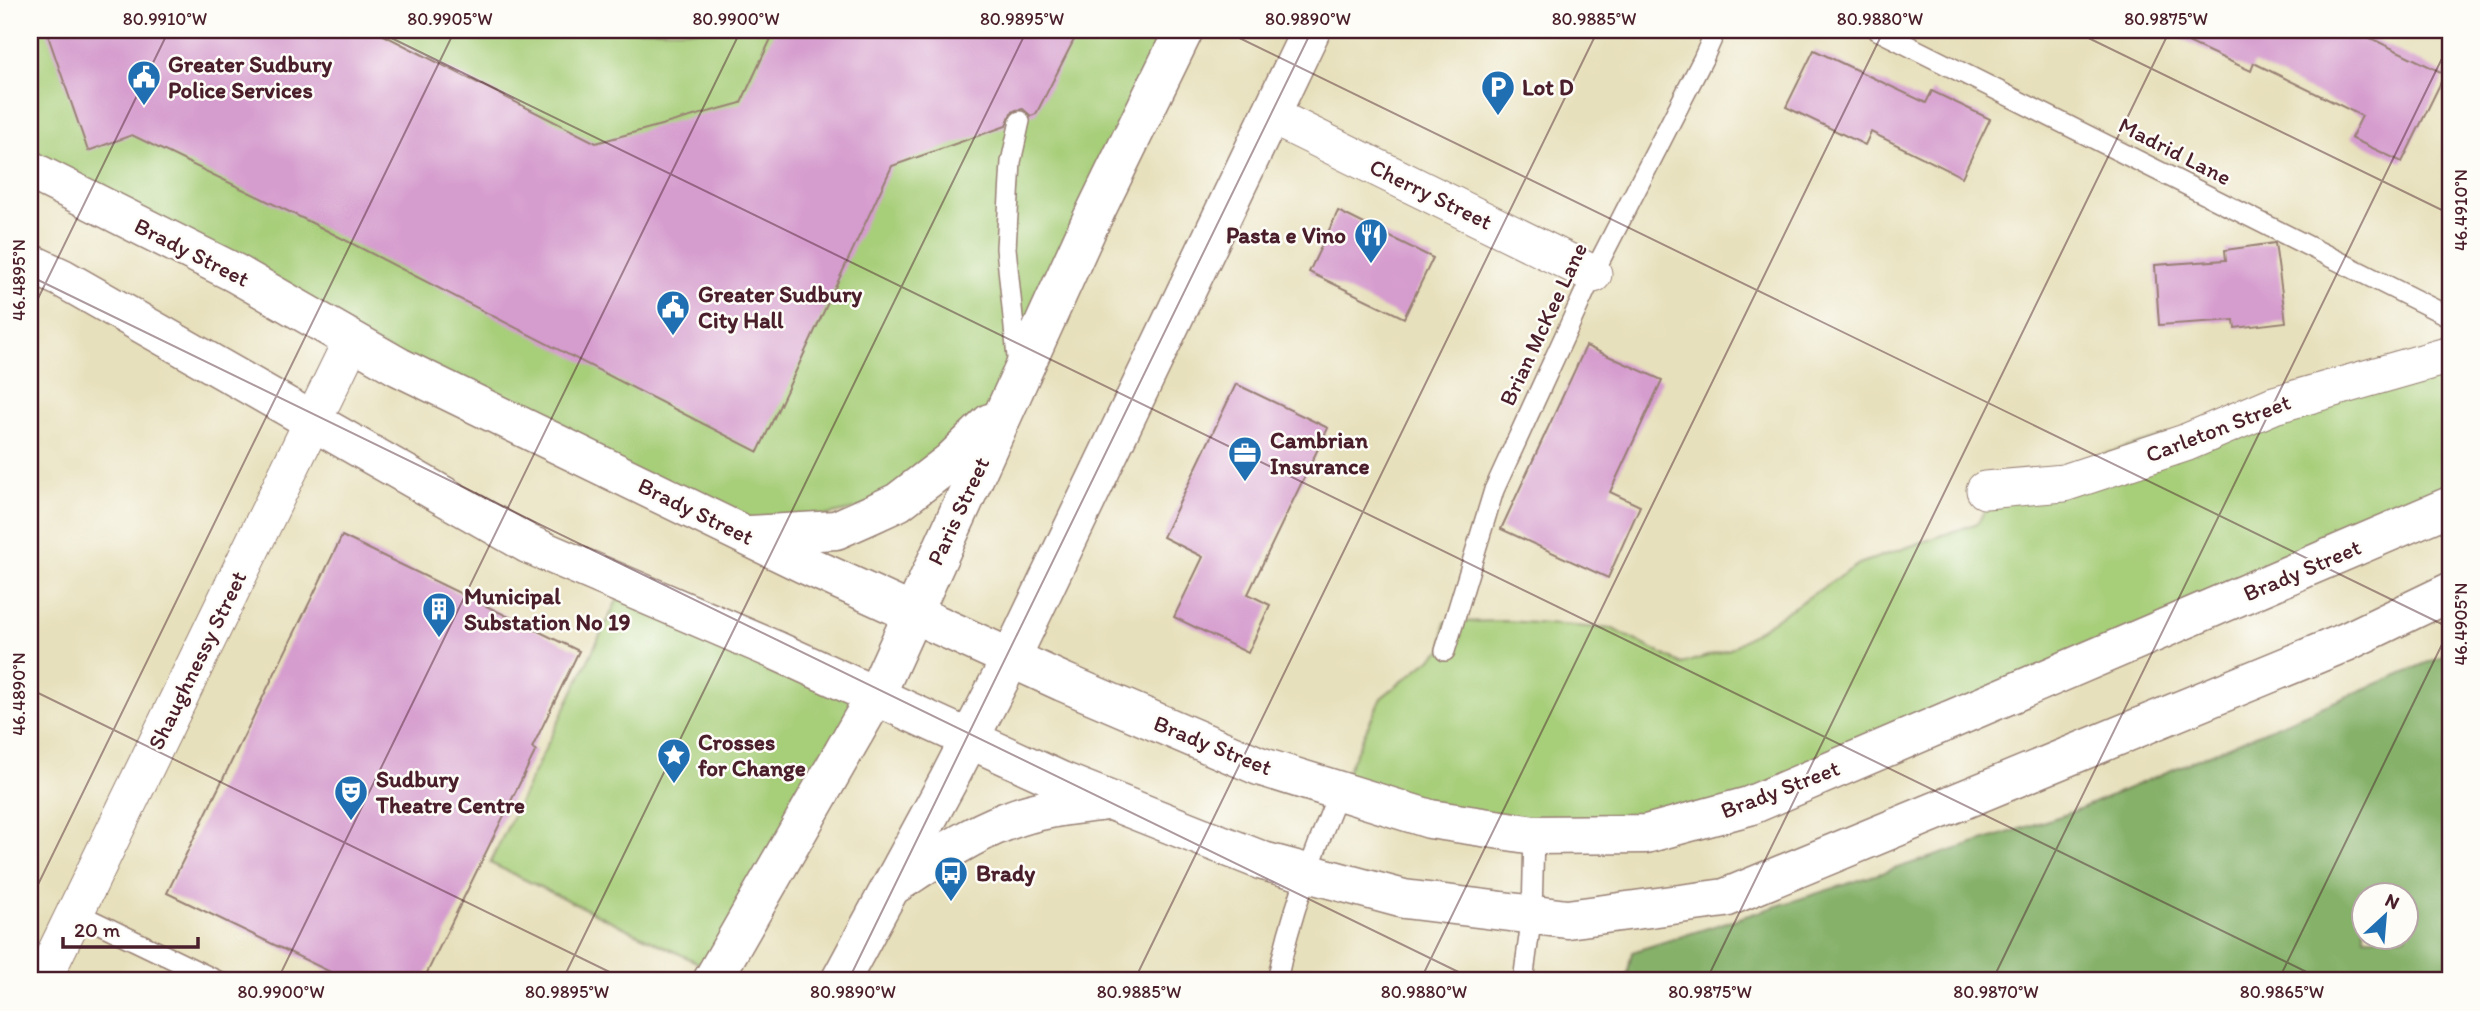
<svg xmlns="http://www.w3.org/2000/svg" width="2480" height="1011" font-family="Itim,sans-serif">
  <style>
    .green { fill: #a7ce79; stroke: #787652; stroke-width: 2 }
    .forest { fill: #85b169; stroke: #68684a; stroke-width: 2; fill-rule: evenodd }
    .building { fill: #d59cce }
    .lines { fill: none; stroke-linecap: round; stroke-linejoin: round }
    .service-casing { stroke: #988074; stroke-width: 22 }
    .minor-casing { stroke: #988074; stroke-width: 39 }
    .secondary-casing { stroke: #988074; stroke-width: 41 }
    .service { stroke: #fff; stroke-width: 19 }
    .minor { stroke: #fff; stroke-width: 37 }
    .secondary { stroke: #fff; stroke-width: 38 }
    .ticks { fill: none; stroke: #4a1f2b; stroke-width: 2; stroke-opacity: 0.45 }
    .labels { text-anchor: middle; stroke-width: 5; stroke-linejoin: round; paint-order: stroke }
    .poi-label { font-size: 23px; font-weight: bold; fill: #4a1f2b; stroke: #fdfcf7; text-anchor: start }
    .street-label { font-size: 23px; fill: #4a1f2b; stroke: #fdfcf7 }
    .neatline { fill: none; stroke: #4a1f2b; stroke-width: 2.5 }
    .ticks-label { font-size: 18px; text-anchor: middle; fill: #4a1f2b }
  </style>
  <rect width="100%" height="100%" fill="#fdfcf7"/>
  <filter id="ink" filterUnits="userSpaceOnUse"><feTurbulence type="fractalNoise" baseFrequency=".0143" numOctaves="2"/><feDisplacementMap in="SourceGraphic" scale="14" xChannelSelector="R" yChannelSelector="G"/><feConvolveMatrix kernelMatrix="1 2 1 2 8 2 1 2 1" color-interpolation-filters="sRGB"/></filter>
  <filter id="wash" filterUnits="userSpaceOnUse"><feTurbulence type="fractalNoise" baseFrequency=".00686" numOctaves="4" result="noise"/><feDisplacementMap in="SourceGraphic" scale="28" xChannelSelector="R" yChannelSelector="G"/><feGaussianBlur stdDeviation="1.57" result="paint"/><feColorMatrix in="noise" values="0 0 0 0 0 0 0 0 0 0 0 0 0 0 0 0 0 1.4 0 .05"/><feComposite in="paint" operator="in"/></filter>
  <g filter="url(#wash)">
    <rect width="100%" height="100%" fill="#e7e0bc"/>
    <!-- green -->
    <g class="green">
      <path d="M30,30H1180L1002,407L897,500L745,533L30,166Z"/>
      <path d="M2450,352V503L1747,803L1534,832L1340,787L1381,698L1443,649L1445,622L1509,621L1613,629L1682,664L1730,649L1859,564L1978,523L1997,486Z"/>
      <path d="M623,588L870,700L713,970L490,863Z"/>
    </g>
    <!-- forest -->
    <path class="forest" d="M2450,653V981H1626L1632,952L2067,814ZM2365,895H2406V937H2364Z"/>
    <g id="blocks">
      <!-- building -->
      <g class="building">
        <path d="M46,30H374L596,143L741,103L775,30H1079L1036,114L1031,116L1023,109L1016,110L1011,113L1006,126L892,166L758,452L310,222L132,135L88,151Z"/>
        <path d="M2162,30H2354L2445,74L2402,162L2351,138L2362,116L2254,63L2251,71Z"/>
        <path d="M1814,50L1926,103L1932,91L1990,119L1962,177L1871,132L1865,145L1786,107Z"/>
        <path d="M1338,211L1433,258L1404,318L1309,272Z"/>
        <path d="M2275,243L2286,322L2235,328L2234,320L2159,325L2155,265L2226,260L2225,250Z"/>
        <path d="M1586,346L1662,380L1610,492L1640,506L1608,578L1501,529Z"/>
        <path d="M1236,384L1328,428L1248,594L1270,605L1248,653L1174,617L1203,557L1163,537Z"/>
        <path d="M342,536L579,651L532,748L536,750L423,981H349L167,893Z"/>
      </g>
    </g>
  </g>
  <g filter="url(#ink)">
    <use href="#blocks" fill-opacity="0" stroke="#988074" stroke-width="2"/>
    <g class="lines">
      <!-- service casing -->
      <g class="service-casing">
        <g id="service">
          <path d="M1877,30L2450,317"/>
          <path d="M1018,367L1006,248L1011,162L1020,121"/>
          <path d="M1445,651L1494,490L1593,274L1703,59L1716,30"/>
          <path d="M75,912L218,981"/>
          <path d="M1277,981C1290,915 1314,853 1339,791"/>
          <path d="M1523,981L1532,914L1534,835"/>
        </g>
      </g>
      <!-- minor casing -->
      <g class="minor-casing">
        <g id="minor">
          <path d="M1270,115L1593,274"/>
          <path d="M1985,490L2064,483L2185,443L2274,405L2450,355"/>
          <path d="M42,981L352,340"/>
        </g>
      </g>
      <!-- secondary casing -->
      <g class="secondary-casing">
        <g id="secondary">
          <path d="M30,170L235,273L399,367L802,563L1063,682L1259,766L1430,819L1534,835L1646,834L1749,806L2450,506"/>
          <path d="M30,263L62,278L528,544L777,651L1061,781L1263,861L1404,899L1567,919L1725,898L2346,642L2450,592"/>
          <path d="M750,535L836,530L872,514L898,502L950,462L990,423"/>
          <path d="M894,885C930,862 967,836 1007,821C1039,808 1074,805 1108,801"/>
          <path d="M712,981L875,697L1089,225L1184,30"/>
          <path d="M840,981L948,781L1011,658L1311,30"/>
        </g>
      </g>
      <!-- service -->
      <use href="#service" class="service"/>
      <!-- minor -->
      <use href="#minor" class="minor"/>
      <!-- secondary -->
      <use href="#secondary" class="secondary"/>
    </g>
  </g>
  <!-- ticks -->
  <path class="ticks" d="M375,30L2325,981M1223,30L2450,628M2072,30L2450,214M30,276L1477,981M30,315L169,30M30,689L628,981M30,901L455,30M277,981L741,30M562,981L1027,30M848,981L1312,30M1134,981L1598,30M1420,981L1884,30M1706,981L2170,30M1992,981L2450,42M2278,981L2450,628"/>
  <!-- icons -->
  <defs>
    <g id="civic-pin" transform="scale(1.75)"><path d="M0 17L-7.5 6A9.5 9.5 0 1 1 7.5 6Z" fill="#1f6fb2" stroke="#fdfcf7"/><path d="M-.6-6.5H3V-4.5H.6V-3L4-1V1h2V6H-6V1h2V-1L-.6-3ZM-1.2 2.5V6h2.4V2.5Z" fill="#fff"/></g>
    <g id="parking-pin" transform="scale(1.75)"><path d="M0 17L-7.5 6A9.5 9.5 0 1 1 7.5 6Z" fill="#1f6fb2" stroke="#fdfcf7"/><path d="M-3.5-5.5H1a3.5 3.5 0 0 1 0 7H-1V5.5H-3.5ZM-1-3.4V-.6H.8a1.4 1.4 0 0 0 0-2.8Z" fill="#fff"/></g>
    <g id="restaurant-pin" transform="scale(1.75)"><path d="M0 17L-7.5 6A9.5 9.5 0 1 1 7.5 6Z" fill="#1f6fb2" stroke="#fdfcf7"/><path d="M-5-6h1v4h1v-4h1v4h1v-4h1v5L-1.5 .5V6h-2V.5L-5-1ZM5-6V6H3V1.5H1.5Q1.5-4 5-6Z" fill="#fff"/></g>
    <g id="office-pin" transform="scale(1.75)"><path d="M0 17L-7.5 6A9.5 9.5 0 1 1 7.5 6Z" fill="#1f6fb2" stroke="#fdfcf7"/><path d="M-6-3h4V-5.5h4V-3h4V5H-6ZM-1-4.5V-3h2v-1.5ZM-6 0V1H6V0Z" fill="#fff"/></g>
    <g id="building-pin" transform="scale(1.75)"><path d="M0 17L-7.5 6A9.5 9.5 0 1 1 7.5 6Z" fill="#1f6fb2" stroke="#fdfcf7"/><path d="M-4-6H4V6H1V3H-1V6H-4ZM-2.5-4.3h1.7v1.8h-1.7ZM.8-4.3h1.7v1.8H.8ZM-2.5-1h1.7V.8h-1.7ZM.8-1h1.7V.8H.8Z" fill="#fff"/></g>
    <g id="sight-pin" transform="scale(1.75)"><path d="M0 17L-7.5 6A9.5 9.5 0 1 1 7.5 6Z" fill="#1f6fb2" stroke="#fdfcf7"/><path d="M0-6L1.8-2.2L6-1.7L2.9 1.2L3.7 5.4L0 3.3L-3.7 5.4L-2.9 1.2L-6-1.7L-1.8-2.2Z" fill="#fff"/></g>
    <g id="theatre-pin" transform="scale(1.75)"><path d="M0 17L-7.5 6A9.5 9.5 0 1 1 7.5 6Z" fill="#1f6fb2" stroke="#fdfcf7"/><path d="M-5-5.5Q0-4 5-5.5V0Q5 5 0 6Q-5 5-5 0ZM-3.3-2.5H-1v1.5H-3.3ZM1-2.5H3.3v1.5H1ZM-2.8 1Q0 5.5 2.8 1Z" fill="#fff"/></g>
    <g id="bus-pin" transform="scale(1.75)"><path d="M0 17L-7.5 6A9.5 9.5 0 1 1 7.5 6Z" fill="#1f6fb2" stroke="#fdfcf7"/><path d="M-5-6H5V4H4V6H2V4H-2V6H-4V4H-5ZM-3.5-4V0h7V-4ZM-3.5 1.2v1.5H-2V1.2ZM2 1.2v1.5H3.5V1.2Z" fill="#fff"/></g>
  </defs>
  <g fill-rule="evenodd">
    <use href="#civic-pin" x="144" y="77"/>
    <use href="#parking-pin" x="1498" y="87"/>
    <use href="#restaurant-pin" x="1371" y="235"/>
    <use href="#civic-pin" x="673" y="307"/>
    <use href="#office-pin" x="1245" y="453"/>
    <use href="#building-pin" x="439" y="609"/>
    <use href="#sight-pin" x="674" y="755"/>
    <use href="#theatre-pin" x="351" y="792"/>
    <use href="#bus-pin" x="951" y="873"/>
  </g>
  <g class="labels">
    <!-- poi labels -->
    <g class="poi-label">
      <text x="168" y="72">Greater Sudbury<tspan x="168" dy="26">Police Services</tspan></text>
      <text x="1522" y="95">Lot D</text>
      <text x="1346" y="243" text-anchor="end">Pasta e Vino</text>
      <text x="698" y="302">Greater Sudbury<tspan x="698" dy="26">City Hall</tspan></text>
      <text x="1270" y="448">Cambrian<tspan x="1270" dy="26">Insurance</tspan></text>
      <text x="464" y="604">Municipal<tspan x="464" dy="26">Substation No 19</tspan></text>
      <text x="698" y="750">Crosses<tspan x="698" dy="26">for Change</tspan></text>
      <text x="376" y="787">Sudbury<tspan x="376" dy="26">Theatre Centre</tspan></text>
      <text x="976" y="881">Brady</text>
    </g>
    <!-- street labels -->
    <g class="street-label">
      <text transform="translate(2175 151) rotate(27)" y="8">Madrid Lane</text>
      <text transform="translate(1431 194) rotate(26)" y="8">Cherry Street</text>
      <text transform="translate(192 252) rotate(27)" y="8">Brady Street</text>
      <text transform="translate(1543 324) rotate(-65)" y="8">Brian McKee Lane</text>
      <text transform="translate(2218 428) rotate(-21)" y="8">Carleton Street</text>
      <text transform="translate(696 511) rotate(26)" y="8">Brady Street</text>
      <text transform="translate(958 511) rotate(-65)" y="8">Paris Street</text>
      <text transform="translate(2302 570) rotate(-23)" y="8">Brady Street</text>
      <text transform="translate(197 660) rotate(-64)" y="8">Shaughnessy Street</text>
      <text transform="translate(1213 745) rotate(22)" y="8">Brady Street</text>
      <text transform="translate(1780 789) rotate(-21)" y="8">Brady Street</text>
    </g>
  </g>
  <!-- margin -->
  <rect width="2480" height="1011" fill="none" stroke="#fdfcf7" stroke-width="77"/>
  <!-- north arrow -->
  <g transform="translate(2385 916) rotate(26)"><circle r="33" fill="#fdfcf7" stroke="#b5a4a5" stroke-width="2"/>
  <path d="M0-5L12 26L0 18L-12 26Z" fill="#1f6fb2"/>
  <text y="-10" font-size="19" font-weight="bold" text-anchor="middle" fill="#4a1f2b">N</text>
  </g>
  <!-- scale -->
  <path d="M63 937v10h135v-10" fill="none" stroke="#4a1f2b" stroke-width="3.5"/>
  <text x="74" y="937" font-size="21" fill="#4a1f2b" stroke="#fdfcf7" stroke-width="5" paint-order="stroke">20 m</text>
  <rect x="38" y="38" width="2404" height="934" class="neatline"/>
  <g class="ticks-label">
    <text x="165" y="25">80.9910°W</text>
    <text x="450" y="25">80.9905°W</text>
    <text x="736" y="25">80.9900°W</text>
    <text x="1022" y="25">80.9895°W</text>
    <text x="1308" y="25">80.9890°W</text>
    <text x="1594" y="25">80.9885°W</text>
    <text x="1880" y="25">80.9880°W</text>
    <text x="2166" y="25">80.9875°W</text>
    <text transform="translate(2461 210) rotate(-90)" y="6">46.4910°N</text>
    <text transform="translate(19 280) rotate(-90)" y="6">46.4895°N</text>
    <text transform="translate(2461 624) rotate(-90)" y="6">46.4905°N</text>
    <text transform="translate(19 694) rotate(-90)" y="6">46.4890°N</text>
    <text x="281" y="998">80.9900°W</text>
    <text x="567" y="998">80.9895°W</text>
    <text x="853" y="998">80.9890°W</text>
    <text x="1139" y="998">80.9885°W</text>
    <text x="1424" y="998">80.9880°W</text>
    <text x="1710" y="998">80.9875°W</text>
    <text x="1996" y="998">80.9870°W</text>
    <text x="2282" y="998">80.9865°W</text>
  </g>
</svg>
